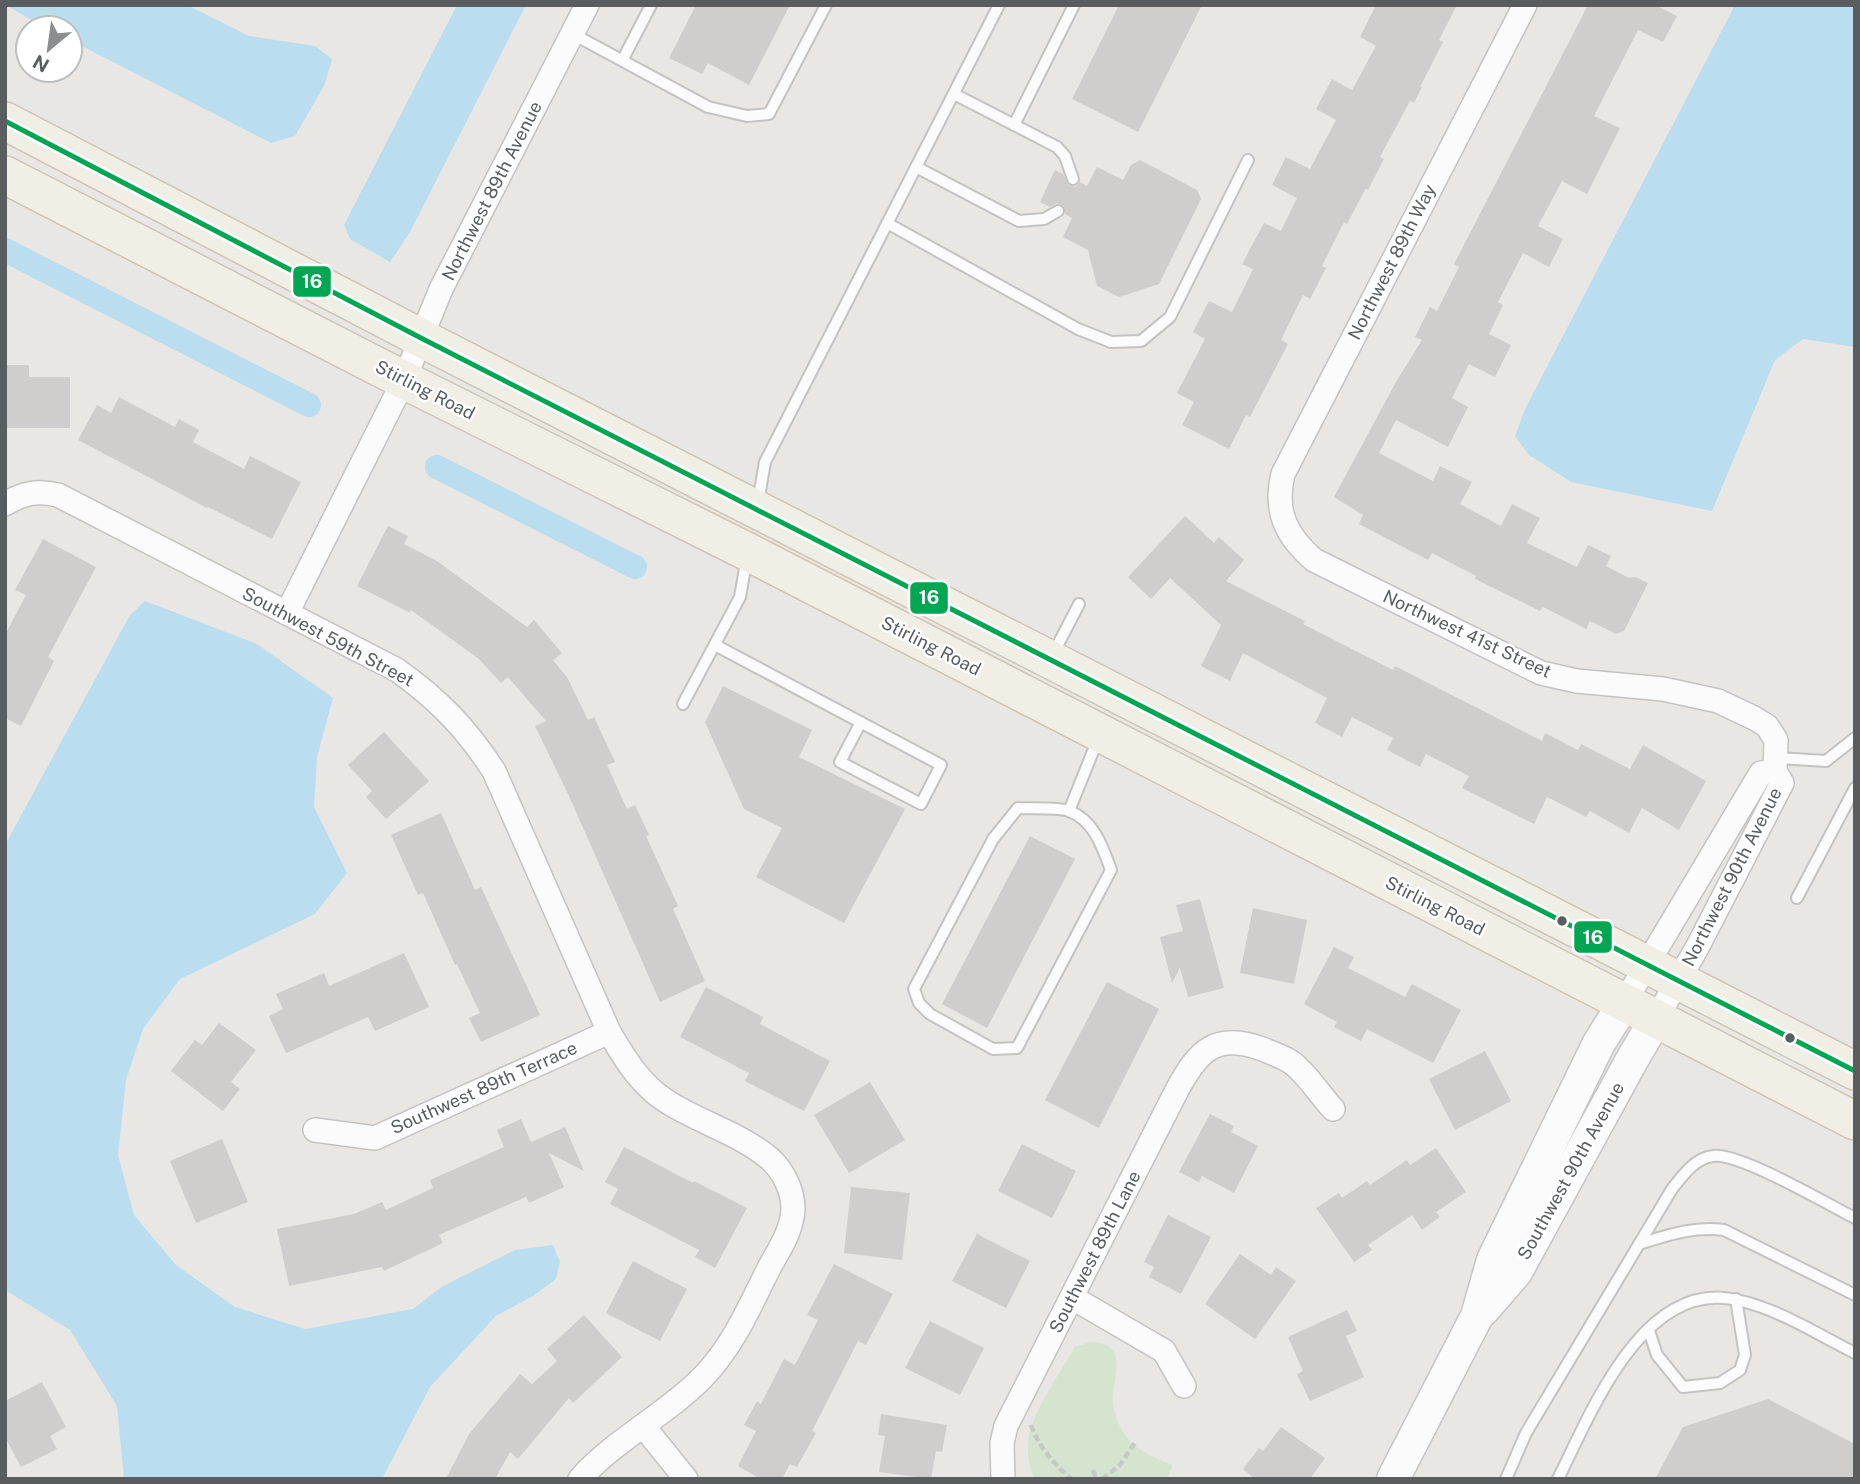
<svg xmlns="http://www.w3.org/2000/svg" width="1860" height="1484" font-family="'Public Sans',sans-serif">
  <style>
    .green { fill: #d4e4cf }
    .water { fill: #badef0 }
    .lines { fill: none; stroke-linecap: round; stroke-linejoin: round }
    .canal { stroke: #badef0; stroke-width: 24 }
    .building { fill: #cfcecc }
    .lane-casing { stroke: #c3c3c3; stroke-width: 14 }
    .street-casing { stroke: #c3c3c3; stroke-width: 26 }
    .secondary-casing { stroke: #c6c5c5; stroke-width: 35 }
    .primary-casing { stroke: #cfc5b3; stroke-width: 40 }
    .path { stroke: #c5c9c6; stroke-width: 4.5; stroke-dasharray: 7 3.5; stroke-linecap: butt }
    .lane { stroke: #fcfbfb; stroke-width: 10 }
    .street { stroke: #fcfbfb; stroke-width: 23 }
    .secondary { stroke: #fcfbfb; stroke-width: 32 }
    .primary { stroke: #f1eee6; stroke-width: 37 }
    .bus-1-casing { stroke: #fff; stroke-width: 10 }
    .bus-1 { stroke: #00a651; stroke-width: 5 }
    .bus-dot { fill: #5a5d60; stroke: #fff; stroke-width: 2.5 }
    .labels { text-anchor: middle; stroke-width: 5; stroke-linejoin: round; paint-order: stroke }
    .street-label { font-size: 18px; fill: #5a5d60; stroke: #fff }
    .line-badge { stroke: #fff; stroke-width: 2.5 }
    .badge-label { font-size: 19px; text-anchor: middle; font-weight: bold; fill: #fff }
  </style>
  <rect width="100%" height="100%" fill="#e9e7e3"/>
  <!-- green -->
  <path class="green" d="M1091,1342C1131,1343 1112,1378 1113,1402C1113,1409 1117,1421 1121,1428C1131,1448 1153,1458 1173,1465L1166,1479H1034C1029,1465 1026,1450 1029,1435C1035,1409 1061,1371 1075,1347Z"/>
  <!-- water -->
  <g class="water">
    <path d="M5,5H187L249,36L315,46L332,59L324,86L295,136L271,143L70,40V28H47Z"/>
    <path d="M457,5H526L410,232L390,262L350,239L344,225Z"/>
    <path d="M1735,5H1855V347L1803,339L1775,360L1712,511L1571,482L1529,455L1515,436L1525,409Z"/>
    <path d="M145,601L257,644L333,698L317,757L314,807L347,873L315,914L180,979L143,1029L126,1080L118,1155L134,1215L176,1265L235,1307L305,1329L413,1309L443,1286L515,1250L553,1245L560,1262L556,1279L533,1296L496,1316L430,1387L382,1479H124L117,1406L70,1330L5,1290V845L130,615Z"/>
  </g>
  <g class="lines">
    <!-- canal -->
    <g class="canal">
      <path d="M5,250L309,405"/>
      <path d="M437,467L635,567"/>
    </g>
  </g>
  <!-- building -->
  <g class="building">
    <path d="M696,5H790L749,85L708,63L702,74L669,58Z"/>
    <path d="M1119,5H1202L1138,132L1072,99Z"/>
    <path d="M1376,5H1457L1439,40L1443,42L1420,87H1422L1414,103L1410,101L1380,157L1384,159L1368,190L1366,188L1347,224L1344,222L1322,266L1326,268L1310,299L1303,295L1281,340L1288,344L1250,417L1246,415L1229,449L1182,425L1194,402L1177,393L1205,339L1193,332L1209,301L1232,312L1253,269L1242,264L1264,223L1281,231L1297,198L1272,185L1286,157L1310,169L1336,120L1316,109L1332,79L1352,90L1376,46L1360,37Z"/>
    <path d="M1588,5H1655L1677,16L1663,42L1638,30L1594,116L1620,128L1587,194L1562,181L1538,226L1563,239L1549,267L1523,253L1498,302L1503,305L1489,334L1511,345L1495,377L1469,364L1452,398L1468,407L1448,447L1396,420L1379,453L1433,481L1440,466L1472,482L1460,504L1501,526L1512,504L1540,518L1527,543L1577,567L1588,545L1611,556L1606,566L1629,578L1635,577L1648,583L1624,631L1616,634L1590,621L1586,629L1543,607L1540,611L1475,579L1476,576L1432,553L1428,560L1359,524L1363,515L1334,497L1396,382L1422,340L1415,337L1430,307L1437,311L1459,267L1454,264Z"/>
    <path d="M1140,160L1197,190L1201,199L1159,284L1119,297L1097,286L1088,250L1063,237L1072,218L1065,214L1064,207L1057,203L1050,207L1040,202L1055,170L1063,174L1068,185L1075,187L1080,182L1087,186L1097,167L1123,180L1131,165Z"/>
    <path d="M5,365H29V377H70V428H5Z"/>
    <path d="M119,397L175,427L179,419L199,430L193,442L244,469L250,456L301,482L272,539L208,507L207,508L78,440L97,405L111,413Z"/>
    <path d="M1185,516L1214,543L1219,537L1244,560L1226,581L1305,621L1303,624L1393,670L1395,666L1542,741L1545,733L1578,750L1581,744L1630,769L1643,745L1706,781L1679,830L1642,808L1629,833L1590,811L1586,817L1547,797L1534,824L1462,788L1469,776L1426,754L1420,767L1387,750L1393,738L1352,717L1342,737L1315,723L1327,698L1243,653L1230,681L1201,666L1221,625L1170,578L1151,599L1128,577Z"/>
    <path d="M388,526L408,536L404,544L437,561L527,627L534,620L562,653L553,660L567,677L588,720L594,717L615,762L607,765L627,809L635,805L649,835L646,836L678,906L673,909L705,981L660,1002L569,796L535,726L546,721L508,677L501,683L479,659L411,610L410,613L357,586Z"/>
    <path d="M43,539L96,567L48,657L54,661L21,726L5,718V635L26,595L15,590Z"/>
    <path d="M723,686L812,730L799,757L905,809L844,923L756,877L782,828L744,809L705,722Z"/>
    <path d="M384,732L429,781L386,819L366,797L372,791L348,765Z"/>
    <path d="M441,813L475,890L481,887L540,1015L481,1042L469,1018L480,1013L457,964L455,965L423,893L418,895L391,835Z"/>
    <path d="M1030,836L1075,859L987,1028L942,1004Z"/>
    <path d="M1200,899L1224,988L1188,997L1180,968L1172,983L1160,937L1183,931L1176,905Z"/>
    <path d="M1253,908L1307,920L1294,984L1240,973Z"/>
    <path d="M1334,947L1354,957L1348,968L1405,997L1412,984L1461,1010L1433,1063L1367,1029L1361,1041L1334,1027L1337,1022L1304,1004Z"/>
    <path d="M404,953L429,1007L375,1031L368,1017L286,1053L269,1016L283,1009L276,994L324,973L329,986Z"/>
    <path d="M1107,982L1159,1009L1099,1128L1045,1100Z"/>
    <path d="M706,987L763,1017L760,1024L830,1061L804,1111L745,1081L749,1073L680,1037Z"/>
    <path d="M219,1023L256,1050L231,1082L240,1089L223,1111L171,1071L195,1040L202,1045Z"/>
    <path d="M1485,1051L1511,1101L1455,1130L1429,1079Z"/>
    <path d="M870,1082L905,1140L849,1173L814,1115Z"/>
    <path d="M1210,1114L1234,1126L1231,1132L1258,1146L1234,1193L1202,1176L1199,1182L1179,1172Z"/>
    <path d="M521,1119L531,1142L565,1127L584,1171L549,1153L564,1187L529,1203L526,1197L439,1235L443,1243L384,1271L382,1267L289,1286L277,1229L354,1214L382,1202L386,1210L433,1188L430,1180L504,1147L497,1130Z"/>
    <path d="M222,1139L248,1202L196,1223L170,1161Z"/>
    <path d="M1022,1144L1076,1171L1052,1218L998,1191Z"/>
    <path d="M624,1147L693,1183L694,1181L747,1208L715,1268L695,1257L699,1250L610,1204L618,1189L605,1182Z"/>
    <path d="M1436,1148L1466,1192L1436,1212L1440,1217L1422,1230L1412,1215L1368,1245L1372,1250L1354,1262L1316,1208L1339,1193L1342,1198L1367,1181L1370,1185L1407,1160L1410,1165Z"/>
    <path d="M851,1187L910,1193L902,1260L844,1253Z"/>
    <path d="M1168,1215L1211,1237L1181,1294L1149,1277L1154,1267L1144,1262Z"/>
    <path d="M977,1234L1030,1261L1006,1308L952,1281Z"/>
    <path d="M1240,1254L1271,1275L1276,1267L1296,1281L1255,1339L1205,1304Z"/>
    <path d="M633,1261L687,1289L660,1341L606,1313Z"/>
    <path d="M834,1264L893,1294L866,1345L858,1341L812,1431L816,1433L797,1467L790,1464L782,1479H761L738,1466L756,1431L744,1425L757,1401L761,1404L784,1359L795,1365L818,1320L807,1315Z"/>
    <path d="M1347,1310L1357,1331L1346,1336L1364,1377L1310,1401L1297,1374L1303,1371L1288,1337Z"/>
    <path d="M584,1315L622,1357L573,1403L569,1398L518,1459L510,1452L495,1479H446L469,1434L520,1374L532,1384L557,1361L547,1349Z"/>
    <path d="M930,1321L984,1348L960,1395L905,1368Z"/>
    <path d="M42,1382L66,1427L50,1436L57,1449L21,1467L5,1437V1401Z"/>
    <path d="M1768,1399L1855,1444V1479H1655L1683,1427Z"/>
    <path d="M881,1414L947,1425L942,1452L936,1451L931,1479L879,1472L885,1436L878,1435Z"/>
    <path d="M1281,1427L1325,1458L1310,1479H1255L1243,1469L1259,1448L1263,1451Z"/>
  </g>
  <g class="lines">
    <!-- lane casing -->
    <g class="lane-casing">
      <g id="lane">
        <path d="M573,34L708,107L747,116L769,114L826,5"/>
        <path d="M623,59L651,5"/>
        <path d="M954,94L1057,147L1065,156L1073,179"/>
        <path d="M1014,125L1074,5"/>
        <path d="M916,167L1019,221L1044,219L1058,211"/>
        <path d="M887,223L1078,329L1111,342L1141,341L1170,317L1248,160"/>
        <path d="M758,502L765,462L999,5"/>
        <path d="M715,645L941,765L921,804L840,762L861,722"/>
        <path d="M1052,656L1079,604"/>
        <path d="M683,704L740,597L747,557"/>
        <path d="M1777,758L1826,761L1855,738"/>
        <path d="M1018,808C1031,809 1057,807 1069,811C1094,820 1103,848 1111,870L1017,1048L993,1049L930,1014L919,1003L914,989L993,839Z"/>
        <path d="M1069,811L1098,739"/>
        <path d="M1797,898L1855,788"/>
        <path d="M1639,1244C1668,1235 1694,1226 1724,1230L1855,1295"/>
        <path d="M1649,1331L1657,1355L1683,1387L1720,1383L1740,1370L1745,1355L1736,1299"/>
        <path d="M1506,1479L1526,1433L1672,1189C1683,1175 1695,1158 1713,1156C1739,1152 1827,1204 1855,1218"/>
        <path d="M1558,1479C1591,1413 1643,1278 1737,1300C1779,1309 1817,1334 1855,1353"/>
      </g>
    </g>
    <!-- street casing -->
    <g class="street-casing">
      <g id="street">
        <path d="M1525,5L1283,474C1274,511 1286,536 1314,560L1541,673L1577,681L1663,689L1718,701L1754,718L1767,726L1776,740L1775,771L1782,783L1698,946L1656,1019"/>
        <path d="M5,504C23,493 38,490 58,495L397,670C439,700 466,728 494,771L609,1032C625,1059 642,1088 671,1104C702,1123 740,1134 769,1158C783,1170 793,1190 793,1209C792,1231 779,1250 769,1268C750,1306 733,1346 703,1377C666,1415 614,1440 580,1479"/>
        <path d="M287,613L404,380L441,289L587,5"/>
        <path d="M1624,1003L1761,773L1775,771"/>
        <path d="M315,1130L375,1138L609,1032"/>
        <path d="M1073,1298L1164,1351L1184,1386"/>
        <path d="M644,1427L686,1479"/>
        <path d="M1003,1479L1002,1443L1006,1426L1176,1092C1198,1050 1216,1031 1265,1050C1276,1055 1290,1059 1298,1068C1311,1080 1321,1096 1333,1109"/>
      </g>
    </g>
    <!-- secondary casing -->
    <g class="secondary-casing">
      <g id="secondary">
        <path d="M1483,1310L1516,1272L1633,1058L1656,1019"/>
        <path d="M1393,1479L1477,1316L1493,1260L1599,1043L1624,1003"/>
      </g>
    </g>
    <!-- primary casing -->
    <g class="primary-casing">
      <g id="primary">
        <path d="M5,121L421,338L1855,1071"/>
        <path d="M5,175L404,380L748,552L1855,1121"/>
      </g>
    </g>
    <!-- path -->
    <g class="path">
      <path d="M1031,1425C1039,1447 1054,1464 1071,1479"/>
      <path d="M1093,1470L1096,1479"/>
      <path d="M1102,1479L1120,1465L1136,1441"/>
    </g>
    <!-- lane -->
    <use href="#lane" class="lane"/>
    <!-- street -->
    <use href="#street" class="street"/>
    <!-- secondary -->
    <use href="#secondary" class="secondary"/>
    <!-- primary -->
    <use href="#primary" class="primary"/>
    <!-- bus-1 casing -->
    <g class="bus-1-casing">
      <path id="bus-1" d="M5,121L421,338L1855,1071"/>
    </g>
    <!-- bus-1 -->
    <use href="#bus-1" class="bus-1"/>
  </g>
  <!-- markers -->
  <g class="bus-dot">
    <circle cx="1562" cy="921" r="6"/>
    <circle cx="1790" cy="1038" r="6"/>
  </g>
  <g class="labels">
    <!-- street labels -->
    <g class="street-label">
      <text transform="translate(492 191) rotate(-63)" y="6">Northwest 89th Avenue</text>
      <text transform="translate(1392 262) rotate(-63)" y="6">Northwest 89th Way</text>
      <text transform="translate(425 390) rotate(27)" y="6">Stirling Road</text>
      <text transform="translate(1467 634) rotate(25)" y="6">Northwest 41st Street</text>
      <text transform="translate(328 637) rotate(28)" y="6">Southwest 59th Street</text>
      <text transform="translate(931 646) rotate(27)" y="6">Stirling Road</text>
      <text transform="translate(1732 877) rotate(-63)" y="6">Northwest 90th Avenue</text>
      <text transform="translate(1435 906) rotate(27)" y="6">Stirling Road</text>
      <text transform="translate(484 1088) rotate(-24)" y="6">Southwest 89th Terrace</text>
      <text transform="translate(1571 1171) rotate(-61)" y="6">Southwest 90th Avenue</text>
      <text transform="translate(1095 1252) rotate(-63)" y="6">Southwest 89th Lane</text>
    </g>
  </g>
  <g class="line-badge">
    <rect x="292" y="265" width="40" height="33" rx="7" fill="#00a651"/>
    <rect x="909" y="581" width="40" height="34" rx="7" fill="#00a651"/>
    <rect x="1573" y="920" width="40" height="34" rx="7" fill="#00a651"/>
  </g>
  <g class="badge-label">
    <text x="312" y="288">16</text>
    <text x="929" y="604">16</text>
    <text x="1593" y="944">16</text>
  </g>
  <!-- border -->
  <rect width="1860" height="1484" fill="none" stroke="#5a5d60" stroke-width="14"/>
  <!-- north arrow -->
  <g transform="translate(49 49) rotate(209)"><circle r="33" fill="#ffffff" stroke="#bdbebf" stroke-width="2"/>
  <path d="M0-5L12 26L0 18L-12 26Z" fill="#8c8d8e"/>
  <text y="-10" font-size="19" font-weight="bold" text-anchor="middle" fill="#5a5d60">N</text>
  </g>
</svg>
